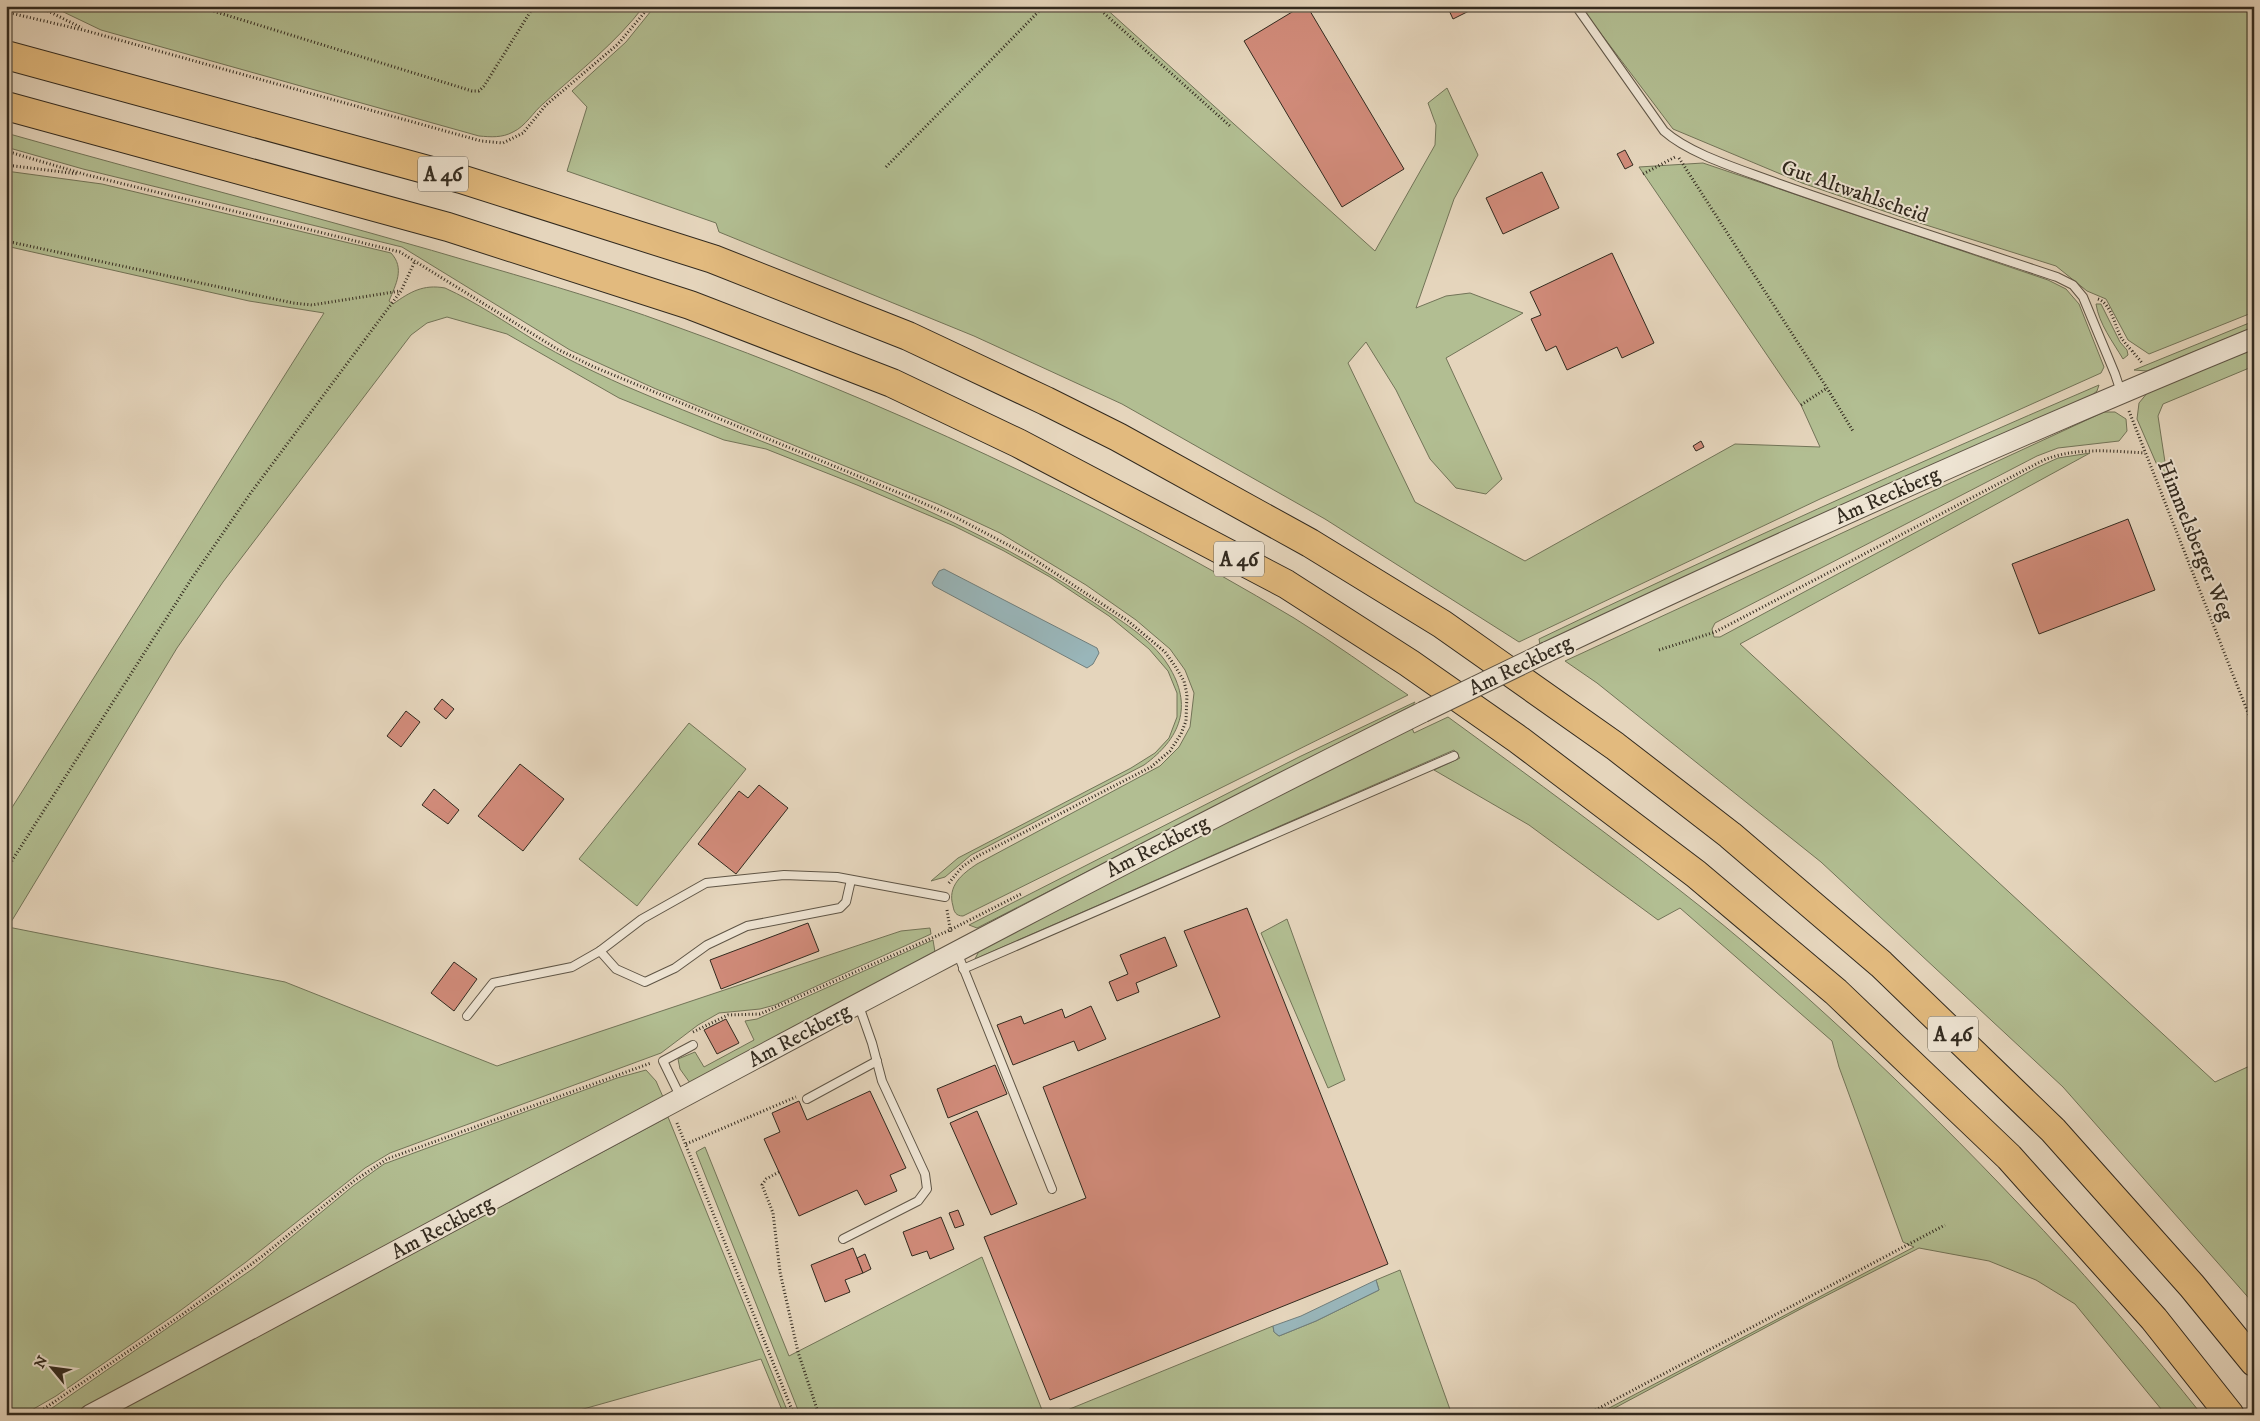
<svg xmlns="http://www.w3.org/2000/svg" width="2260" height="1421" font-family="'IM FELL DW Pica',serif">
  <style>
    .green { fill: #b2be92; stroke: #727458 }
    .water { fill: #99b6ba; stroke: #707e7c }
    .building { fill: #d18b7a; stroke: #322a1f }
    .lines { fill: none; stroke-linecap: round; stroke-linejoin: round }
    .service-casing { stroke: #5f5546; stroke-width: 10 }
    .tertiary-casing { stroke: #5f5546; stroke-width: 22 }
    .motorway-casing { stroke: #322a1f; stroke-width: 30 }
    .path { stroke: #322a1f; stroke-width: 3; stroke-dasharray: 1 2.5; stroke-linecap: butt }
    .service { stroke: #eee4d3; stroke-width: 8 }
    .tertiary { stroke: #eee4d3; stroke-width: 20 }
    .motorway { stroke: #e2ba7e; stroke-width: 28 }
    .tertiary-bridge-casing { stroke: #5f5546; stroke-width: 22; stroke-linecap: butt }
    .tertiary-bridge { stroke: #eee4d3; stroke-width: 20 }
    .labels { text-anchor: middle; stroke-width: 4; stroke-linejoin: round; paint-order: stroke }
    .shield { fill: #eee4d3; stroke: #6a6255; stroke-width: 1 }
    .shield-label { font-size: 20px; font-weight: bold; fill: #322a1f }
    .street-label { font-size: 21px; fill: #322a1f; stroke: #eee4d3 }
  </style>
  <rect width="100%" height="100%" fill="#e5d5bc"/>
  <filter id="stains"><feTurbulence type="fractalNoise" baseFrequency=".004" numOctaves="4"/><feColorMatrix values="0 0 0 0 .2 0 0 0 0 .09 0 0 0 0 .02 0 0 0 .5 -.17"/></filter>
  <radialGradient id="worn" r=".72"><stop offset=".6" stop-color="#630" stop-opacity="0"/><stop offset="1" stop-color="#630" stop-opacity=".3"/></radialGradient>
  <!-- green -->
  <g class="green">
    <path d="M51,6H644C615,44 579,71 544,103C533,112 526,126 513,132C502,138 491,137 479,136L101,30Z"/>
    <path d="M655,6H1103L1375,251L1435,145L1436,125L1428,103L1447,88L1478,155L1454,199L1416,308L1446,296L1470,293L1523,313L1446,358L1502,479L1486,494L1456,488L1430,459L1396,390L1366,342L1348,363L1415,502L1525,561L1735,444L1820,447L1801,405L1639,167L1703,163L2048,280L2066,289L2079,304L2104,367L2101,373L1820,499L1519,642L1325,519L1122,404L974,336L719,232L716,223L567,171L587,107L572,91L626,42Z"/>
    <path d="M1580,6H2254V312L2149,354L2128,340L2106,299L2087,291L2056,266L1907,219L1802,183L1673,129Z"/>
    <path d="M6,133C168,179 331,220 492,268C550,285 609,302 666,323C884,401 1095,499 1294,618C1333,642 1370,669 1408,695L963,916C956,916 954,912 953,906C947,886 962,874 977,864L1160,766L1179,747L1190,727L1194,693L1185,670L1170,649L1136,620L1086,585L1000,533L938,504L656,389L570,350L402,247L83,169L6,147Z"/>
    <path d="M6,171L102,184L391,253C405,268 396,284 389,301L393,304C410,292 423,284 445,288C476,302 505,322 534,340C562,357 592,371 623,385C781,453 949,504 1093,602C1118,619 1151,638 1168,665C1194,706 1180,739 1144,765L971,855L945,877L931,881L958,858L1131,768L1155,753L1169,738L1177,717V693L1168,671L1149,649L1109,616L1050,577L1004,551L954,526L857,485L766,449L724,440L619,398L507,334L447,317L427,323L411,335L223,582L177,648L8,927L285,982L497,1066L901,931L930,928L931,934L775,1005L760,1009L719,1013L698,1025L661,1053L390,1153L365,1168L246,1262L177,1313L56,1396L23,1415H6V817L324,313L249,301L6,246Z"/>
    <path d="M2096,304H2101L2120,342L2127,350L2128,355L2123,359C2113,342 2099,324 2096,304Z"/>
    <path d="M2254,321V327L2147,371L2134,370Z"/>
    <path d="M2254,349V366L2163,404L2158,416L2170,495L2137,419L2139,403L2148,392Z"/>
    <path d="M2099,385L2097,391L2092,395L1540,645L1539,639C1724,550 1910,466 2099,385Z"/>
    <path d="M2104,412H2115L2126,419L2127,431L2119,441L2058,448L2037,456L1715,623L1712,629L1714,637H1720L2036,468L2058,458L2090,453L1740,644L2215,1082L2254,1064V1304L2063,1087L1821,862L1597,683L1565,661Z"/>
    <path d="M1415,702L1413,705L977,928L969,925L1299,757Z"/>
    <path d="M1448,717C1533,779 1618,841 1701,907C1760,954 1816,1005 1872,1057C1990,1169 2101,1288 2202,1415H2166L2075,1304L2036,1280L1989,1261L1919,1248L1808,1305L1624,1403L1602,1415H1596L1914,1247L1903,1242L1839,1067L1832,1041L1680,908L1658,920L1529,825L1434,770L1460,758L1454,750L975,959L979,951L1203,833L1412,728L1414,733Z"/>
    <path d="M689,723L746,769L637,906L579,859Z"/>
    <path d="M1287,919L1345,1080L1328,1088L1261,933Z"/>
    <path d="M933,940L935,952L690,1083L680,1069L678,1059L695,1052L704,1067L754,1040L745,1021L757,1019Z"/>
    <path d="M646,1070L656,1081L663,1097L70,1415H42L254,1268L353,1186L384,1164L617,1078Z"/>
    <path d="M668,1117L789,1415H784L761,1359L562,1415H111Z"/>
    <path d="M705,1147L789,1356L982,1257L1044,1415H800L696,1152Z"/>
    <path d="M1400,1270L1452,1415H1055L1273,1326L1274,1332L1279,1336L1316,1321L1379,1290L1376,1280Z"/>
  </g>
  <!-- water -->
  <g class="water">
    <path d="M944,569L1097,648L1099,653L1093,664L1087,668L934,586L932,583L939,571Z"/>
    <path d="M1376,1280L1379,1290L1316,1321L1279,1336L1274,1332L1273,1326L1301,1316Z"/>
  </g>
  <!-- building -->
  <g class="building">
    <path d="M1302,6H1307L1404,169L1342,207L1244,41Z"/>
    <path d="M1447,6H1474L1475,8L1453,19Z"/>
    <path d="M1625,150L1633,165L1625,169L1617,154Z"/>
    <path d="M1542,172L1559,208L1503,234L1486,198Z"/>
    <path d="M1612,253L1654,343L1622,358L1617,347L1567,370L1556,346L1546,351L1531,319L1541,315L1530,292Z"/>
    <path d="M1701,441L1704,447L1696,451L1693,446Z"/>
    <path d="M2128,519L2155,590L2039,634L2012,564Z"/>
    <path d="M442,699L454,709L446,719L434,709Z"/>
    <path d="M406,711L420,722L401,747L387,736Z"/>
    <path d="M520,764L564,799L523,851L478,816Z"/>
    <path d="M759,785L788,808L736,874L698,844L739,791L748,798Z"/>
    <path d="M434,789L459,810L448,824L422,805Z"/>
    <path d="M1247,908L1388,1264L1050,1400L984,1237L1086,1198L1043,1087L1220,1017L1184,931Z"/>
    <path d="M808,923L819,951L721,989L710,960Z"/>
    <path d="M1165,937L1177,966L1136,983L1139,992L1117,1001L1109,982L1128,974L1120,955Z"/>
    <path d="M454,962L477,979L454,1011L431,993Z"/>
    <path d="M1091,1006L1106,1039L1078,1051L1074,1041L1013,1065L997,1025L1021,1016L1024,1024L1062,1009L1065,1018Z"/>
    <path d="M726,1019L739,1043L717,1054L704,1030Z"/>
    <path d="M995,1065L1007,1094L948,1118L937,1089Z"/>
    <path d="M870,1091L906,1168L890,1175L897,1191L865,1205L857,1190L799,1216L764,1139L780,1132L772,1113L799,1101L807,1120Z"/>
    <path d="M977,1111L1017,1204L991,1215L950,1123Z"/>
    <path d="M958,1210L964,1225L955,1228L949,1213Z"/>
    <path d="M941,1217L954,1249L930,1259L927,1251L912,1256L903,1232Z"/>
    <path d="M853,1248L863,1273L845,1280L850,1292L825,1302L811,1265Z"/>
    <path d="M865,1254L871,1269L863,1273L857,1258Z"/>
  </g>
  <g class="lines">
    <!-- service casing -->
    <g class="service-casing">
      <g id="service">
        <path d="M1576,6L1664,131C1691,155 1743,170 1777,183C1870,216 1964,246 2057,277L2073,285L2083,297L2115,374L2121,392"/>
        <path d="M600,951L616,969L645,982L675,968L707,945L747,926L840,908L846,902L851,880"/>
        <path d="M957,952L1052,1189"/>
        <path d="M963,969L1454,756"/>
        <path d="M467,1016L493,983L572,967L600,951L642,919L706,883L784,875L837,877L945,897"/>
        <path d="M681,1098L663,1061L693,1045"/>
        <path d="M807,1099L877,1061"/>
        <path d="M843,1239L918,1201L927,1189L925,1174L882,1081L872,1043L859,1006"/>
      </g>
    </g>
    <!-- tertiary casing -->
    <g class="tertiary-casing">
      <g id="tertiary">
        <path d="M1547,652C1780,542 2015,436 2254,338"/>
        <path d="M90,1415C533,1179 974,936 1423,712"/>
      </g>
    </g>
    <!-- motorway casing -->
    <g class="motorway-casing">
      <g id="motorway">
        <path d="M6,55L461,179L713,259L908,336L1046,401L1118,437L1310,543L1442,624L1615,746L1730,835L1881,964L2053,1130L2192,1286L2254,1362"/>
        <path d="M6,106L448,227L690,305L892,383L1018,443L1286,584L1409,663L1519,740L1696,874L1836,992L2009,1157L2154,1319L2230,1415"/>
      </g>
    </g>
    <!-- path -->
    <g class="path">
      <path d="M38,6L82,28"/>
      <path d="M197,6L472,91H479L484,86L534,6"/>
      <path d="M1096,6L1230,126"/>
      <path d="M6,12L87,31L481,141L503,143L523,133L546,105L618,44L650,6"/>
      <path d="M6,151L87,175L400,252L557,349L594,367L916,500L957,518L1029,556L1128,621L1165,652L1175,666L1184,681L1187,694L1186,721L1181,734L1170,751L1151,767L978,856L962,867L948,884"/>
      <path d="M1679,158L1827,388L1853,431"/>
      <path d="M6,165L79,174"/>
      <path d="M886,167L1044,6"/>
      <path d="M1643,174L1677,156"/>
      <path d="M6,241L293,303L312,305L400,291"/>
      <path d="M2098,299C2112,304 2115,328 2122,339C2128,347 2136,355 2142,363"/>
      <path d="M1801,405L1827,388"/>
      <path d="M2129,411L2254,728"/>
      <path d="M1659,650L1715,632L2044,460C2076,447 2111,451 2145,453"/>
      <path d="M6,870L192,578L250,494L401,291L415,261"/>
      <path d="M947,910L951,934"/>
      <path d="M693,1032L728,1015L760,1014L950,930L1021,894"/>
      <path d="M677,1123L794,1415"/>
      <path d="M686,1144L796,1097"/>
      <path d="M779,1172L766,1179L762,1185L773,1213L780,1272L798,1352L819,1415"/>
      <path d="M35,1415L183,1314L264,1255L354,1181L387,1159L651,1063"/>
      <path d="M1586,1415L1945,1225"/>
    </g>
    <!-- service -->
    <use href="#service" class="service"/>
    <!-- tertiary -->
    <use href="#tertiary" class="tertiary"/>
    <!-- motorway -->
    <use href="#motorway" class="motorway"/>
    <!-- tertiary-bridge casing -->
    <g class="tertiary-bridge-casing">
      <path id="tertiary-bridge" d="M1423,712L1547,652"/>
    </g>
    <!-- tertiary-bridge -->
    <use href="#tertiary-bridge" class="tertiary-bridge"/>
  </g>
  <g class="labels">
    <!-- shield labels -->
    <g class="shield">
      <rect x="418" y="156.5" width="50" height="35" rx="4"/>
      <rect x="1214" y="541.5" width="50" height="35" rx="4"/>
      <rect x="1928" y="1016.5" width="50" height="35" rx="4"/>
    </g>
    <g class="shield-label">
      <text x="443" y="181">A 46</text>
      <text x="1239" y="566">A 46</text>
      <text x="1953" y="1041">A 46</text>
    </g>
    <!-- street labels -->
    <g class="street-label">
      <text transform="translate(1855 191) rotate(19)" y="7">Gut Altwahlscheid</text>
      <text transform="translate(1887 495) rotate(-24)" y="7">Am Reckberg</text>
      <text transform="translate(2196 540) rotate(68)" y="7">Himmelsberger Weg</text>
      <text transform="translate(1520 665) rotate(-26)" y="7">Am Reckberg</text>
      <text transform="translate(1157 846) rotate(-27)" y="7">Am Reckberg</text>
      <text transform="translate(799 1035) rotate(-28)" y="7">Am Reckberg</text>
      <text transform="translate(442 1227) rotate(-28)" y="7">Am Reckberg</text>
    </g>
  </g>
  <!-- margin -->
  <rect width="2260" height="1421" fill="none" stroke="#e5d5bc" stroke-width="25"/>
  <rect x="8" y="8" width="2245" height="1406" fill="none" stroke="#322a1f" stroke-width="2.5"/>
  <rect x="12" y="12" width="2235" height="1396" fill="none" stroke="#322a1f"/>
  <!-- north arrow -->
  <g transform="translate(52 1368) rotate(299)" stroke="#eee4d3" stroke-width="4" paint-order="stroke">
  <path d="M0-4L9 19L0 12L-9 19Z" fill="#322a1f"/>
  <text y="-8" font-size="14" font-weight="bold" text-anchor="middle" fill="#322a1f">N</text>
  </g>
  <rect width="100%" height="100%" filter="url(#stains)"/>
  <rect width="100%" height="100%" fill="url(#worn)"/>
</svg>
